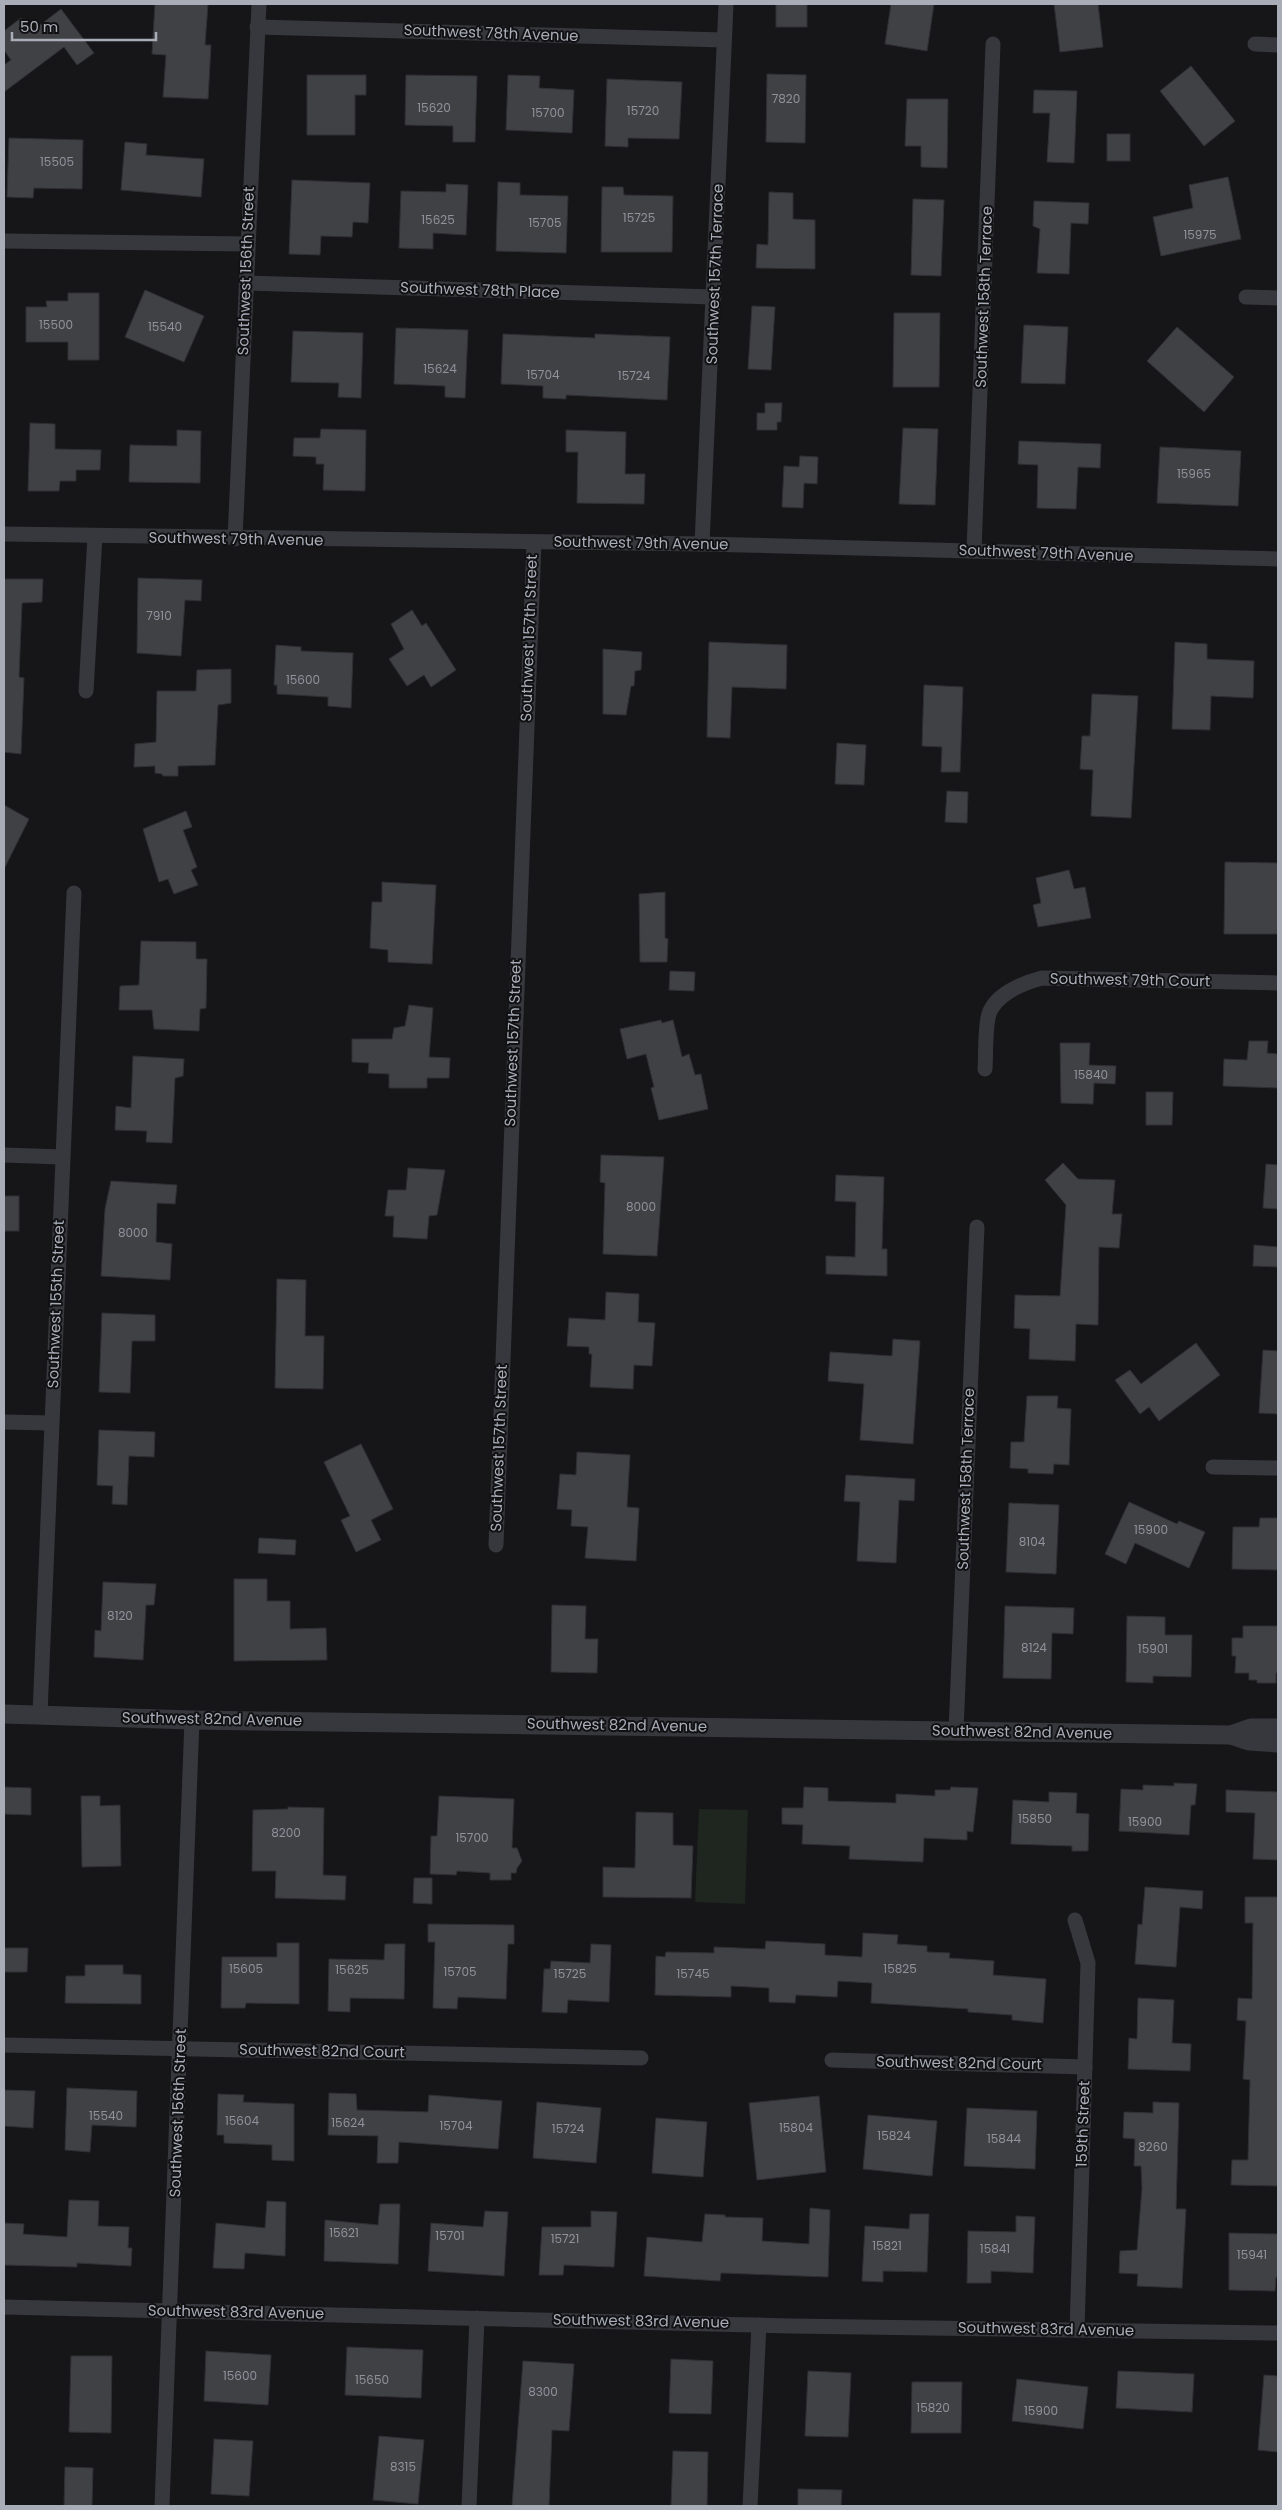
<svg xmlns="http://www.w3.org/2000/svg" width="1282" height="2510" font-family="Poppins,sans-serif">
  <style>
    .green { fill: #1e261f }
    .building { fill: #404145; stroke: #303034 }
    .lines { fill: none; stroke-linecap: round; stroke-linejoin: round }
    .minor { stroke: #37383d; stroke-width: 15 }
    .tertiary { stroke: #37383d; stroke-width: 19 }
    .labels { text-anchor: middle; stroke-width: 4; stroke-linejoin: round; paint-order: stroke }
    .number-label { font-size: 12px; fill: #8e929b }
    .street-label { font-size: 15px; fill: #a8adb8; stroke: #111113 }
  </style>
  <rect width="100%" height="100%" fill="#161618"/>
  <!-- green -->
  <path class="green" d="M699,1809L748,1810L745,1904L695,1902Z"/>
  <!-- building -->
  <g class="building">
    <path d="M155,4H208L205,45H211L208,99L163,97L166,55L152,54Z"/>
    <rect x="776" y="4" width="31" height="23"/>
    <path d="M891,4H934L927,51L885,44Z"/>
    <path d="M1054,4H1098L1103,47L1060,52Z"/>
    <path d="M61,9L94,53L77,65L64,47L4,92V65L11,60L4,50V31L21,18L31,32Z"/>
    <path d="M1191,66L1235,121L1204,146L1160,91Z"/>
    <path d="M767,74L806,75L805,143L766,142Z"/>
    <path d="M307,75H366V95H355V135H307Z"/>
    <path d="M406,75L477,76L475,142H453V126L405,125Z"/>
    <path d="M508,75L540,76L539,88L574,90L572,133L506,130Z"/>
    <path d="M607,79L682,82L679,139L628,138V147L605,146Z"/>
    <path d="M1034,90L1077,91L1074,163L1047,162L1050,113H1033Z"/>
    <path d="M907,99H948L947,168L921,167V146H905Z"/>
    <rect x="1107" y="134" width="23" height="27"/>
    <path d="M9,138L83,140L82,189L34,188L33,198L7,197Z"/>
    <path d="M125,142L147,144L146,155L204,159L201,197L121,190Z"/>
    <path d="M1228,177L1241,239L1161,256L1153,217L1193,208L1189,185Z"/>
    <path d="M292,180L370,183L368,223L353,222L352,237L321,236L320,255L289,254Z"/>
    <path d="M498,182L520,183V195L568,196L566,253L496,251Z"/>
    <path d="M446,184L468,185L466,235L433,233V249L399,248L401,191L446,192Z"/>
    <path d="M602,187H623L624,195L673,196L672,252H601Z"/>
    <path d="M769,192L793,193V219L815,220V269L756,268L757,244L768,245Z"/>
    <path d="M913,199L944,200L941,276L911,275Z"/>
    <path d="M1034,201L1089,203L1088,224L1071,223L1069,274L1037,273L1040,229L1033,226Z"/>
    <path d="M145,290L204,316L184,362L125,337Z"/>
    <path d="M68,293H99V360H68V342H26V307H47L46,301H68Z"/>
    <path d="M752,306L775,307L771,370L748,369Z"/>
    <path d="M894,313H940L939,387H893Z"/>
    <path d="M1024,325L1068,327L1065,384L1021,383Z"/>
    <path d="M1177,327L1234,377L1204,412L1147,361Z"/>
    <path d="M396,328L468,330L465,398L445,397V386L394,384Z"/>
    <path d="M293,331L363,333L361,398L338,397L339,383L291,382Z"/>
    <path d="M503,334L595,338V334L670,337L667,400L566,395V399L543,398V386L501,384Z"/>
    <path d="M765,403H782L781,422H777V430H757V413H765Z"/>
    <path d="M30,423L55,424V449L101,450L100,470H76V481H60L59,491H28Z"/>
    <path d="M903,428L938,429L935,505L899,504Z"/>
    <path d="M321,429L366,430L365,491L323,490L324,464H316V457L293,456L294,438H320Z"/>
    <path d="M177,430L201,431L200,483L129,482L130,445L177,446Z"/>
    <path d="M566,430L626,432L625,474H645L644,504L577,503L578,452H566Z"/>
    <path d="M1019,441L1101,444L1100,468L1078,467L1076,509L1037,508L1038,465L1018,464Z"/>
    <path d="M1160,447L1241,451L1238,506L1157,503Z"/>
    <path d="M800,456L818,457L817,484L804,483L803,508L782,507L784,466L799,467Z"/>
    <path d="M138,578L202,580L201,601L185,600L181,656L137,653Z"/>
    <path d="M4,579H43L42,602L22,603L19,677L24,678L21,754L4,752Z"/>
    <path d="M412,610L422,626L426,623L456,670L431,687L424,675L407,686L389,659L404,649L391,624Z"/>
    <path d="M709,642L787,645L786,689L732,687L730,738L707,737Z"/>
    <path d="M1175,642L1207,644V659L1254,661L1253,698L1211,696L1210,730L1172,729Z"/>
    <path d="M276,645L301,647V651L353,653L351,708L328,706V697L277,694V685H274Z"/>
    <path d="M603,649L642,652L641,670L635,671L634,686H631L626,715L603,714Z"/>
    <path d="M231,669V703L218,705L215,765L178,766V776H163L162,774L155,773V766L134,767L135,744L156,742L157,691H196L197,670Z"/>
    <path d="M924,685L963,687L960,772H941L942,747L922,746Z"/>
    <path d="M1092,694L1138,696L1131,818L1091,816L1093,770L1080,769L1082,736H1090Z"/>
    <path d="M837,743L866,745L864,785L835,784Z"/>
    <path d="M947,791L968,792L967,823L945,822Z"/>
    <path d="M4,805L29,819L4,869Z"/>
    <path d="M186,811L192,827L183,830L197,867L191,870L198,885L174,894L168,879L159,882L143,829Z"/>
    <path d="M1225,862L1278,863V934H1224Z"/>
    <path d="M1069,870L1074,889L1085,887L1091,918L1038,927L1033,905L1041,903L1036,878Z"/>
    <path d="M382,882L436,885L432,964L388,962V950L370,948L372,902H382Z"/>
    <path d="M665,892V938L668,939L667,962H640L639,894Z"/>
    <path d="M141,941L196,942V959H207L206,1008L200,1009L199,1031L154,1029L152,1010H119L120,986L139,985Z"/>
    <path d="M670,971L695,972L694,991L669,990Z"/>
    <path d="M409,1005L433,1008L429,1057L450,1058L449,1078H427V1088H389V1074L368,1073L369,1063L352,1062V1039H392L394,1028L405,1026Z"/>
    <path d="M661,1020L662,1023L673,1020L682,1057L689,1054L695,1075L701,1074L708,1109L659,1120L651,1088L654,1087L646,1054L627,1059L620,1029Z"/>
    <path d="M1249,1041H1268L1267,1053L1278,1054V1088L1223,1086L1224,1059L1247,1060Z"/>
    <path d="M1060,1043H1090L1089,1065L1116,1066L1115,1084L1094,1083L1093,1104L1061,1103Z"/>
    <path d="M133,1056L184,1059L183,1076L175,1078L172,1143L146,1142L147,1131L115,1130L116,1106L131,1108Z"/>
    <path d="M1146,1092H1173L1172,1125H1146Z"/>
    <path d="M601,1155L664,1157L657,1256L603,1254L605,1183L600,1182Z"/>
    <path d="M1063,1163L1078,1179L1115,1180L1112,1214H1122L1119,1248L1099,1247L1098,1325L1076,1324L1075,1361L1029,1359L1030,1329L1014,1328L1015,1295L1060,1296L1066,1205L1045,1180Z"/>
    <path d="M1266,1164L1278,1165V1209L1263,1208Z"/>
    <path d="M408,1168L445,1170L437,1215L429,1216L427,1239L393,1237L394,1216H385L388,1190H406Z"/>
    <path d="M836,1175L884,1177L882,1249H887V1276L826,1274V1256L855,1257L856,1202L835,1201Z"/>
    <path d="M111,1181L177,1185L175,1204L157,1203L156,1242L172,1244L170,1280L101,1276L105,1209Z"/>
    <rect x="4" y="1196" width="15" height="35"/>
    <path d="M1254,1245L1278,1247V1267L1253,1266Z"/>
    <path d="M277,1279L306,1280L305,1336H324L323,1389L275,1388Z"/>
    <path d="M606,1292L639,1294L638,1322L655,1323L652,1366L634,1365L633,1389L590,1387L592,1354H589V1347L567,1346L569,1318L605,1320Z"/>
    <path d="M102,1313L155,1315V1341H132L130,1393L99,1392Z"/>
    <path d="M893,1339L920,1341L913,1444L860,1440L864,1384L828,1381L830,1352L892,1356Z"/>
    <path d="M1196,1343L1220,1375L1159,1421L1149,1407L1140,1414L1115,1380L1130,1370L1141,1384Z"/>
    <path d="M1263,1350L1278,1351V1414L1259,1413Z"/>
    <path d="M1027,1396H1058L1057,1408L1071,1409L1069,1465L1054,1464L1053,1474L1028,1473V1469L1010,1468L1011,1442H1024Z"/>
    <path d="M99,1430L155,1432L154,1457L129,1456L127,1505L112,1504L113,1486L97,1485Z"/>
    <path d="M361,1444L393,1509L371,1520L381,1540L356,1552L341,1520L350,1516L324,1462Z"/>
    <path d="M577,1452L630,1455L627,1507L639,1508L636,1561L585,1558L588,1527L571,1526L572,1510L557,1509L560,1474L576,1475Z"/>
    <path d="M846,1475L915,1479L914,1501L899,1500L896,1563L857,1561L860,1502L844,1501Z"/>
    <path d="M1129,1502L1177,1524L1179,1521L1205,1532L1189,1568L1135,1543L1126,1564L1105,1554Z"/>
    <path d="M1009,1503L1059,1505L1056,1574L1006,1572Z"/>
    <path d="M1260,1518H1278V1570L1232,1569L1233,1527H1259Z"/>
    <path d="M259,1538L296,1540L295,1555L258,1553Z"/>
    <path d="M234,1579H267V1601H290V1629L326,1628L327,1660L234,1661Z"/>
    <path d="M103,1582L156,1584L154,1605H146L143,1660L94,1657L95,1630L101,1631Z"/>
    <path d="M552,1605L586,1606L585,1639H598L597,1673L551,1672Z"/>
    <path d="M1005,1606L1074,1608L1073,1634L1052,1633L1051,1679L1003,1678Z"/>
    <path d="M1127,1616L1165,1617V1635H1192L1191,1677L1153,1676V1683L1126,1682Z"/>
    <path d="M1243,1626H1278V1673H1276V1683H1257V1680H1249V1673H1235L1236,1656H1232V1638H1243Z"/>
    <path d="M1174,1783L1197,1784L1195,1805H1191L1189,1835L1119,1831L1121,1789L1143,1790V1785L1174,1786Z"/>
    <path d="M4,1787L31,1788V1815L4,1814Z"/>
    <path d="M804,1787L828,1788V1801L896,1803V1794L935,1796V1790H950L951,1787L978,1788L973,1832L967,1831V1840L924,1838L923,1862L849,1859L850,1846L802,1844L803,1825L782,1824V1808H803Z"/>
    <path d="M1226,1790L1278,1792V1860L1253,1859L1255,1813L1226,1812Z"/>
    <path d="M1049,1792L1077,1793L1076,1813L1089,1814L1088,1851H1072V1846L1011,1844L1013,1800L1049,1802Z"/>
    <path d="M81,1796H100V1806L120,1805L121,1866L82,1867Z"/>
    <path d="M439,1796L514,1799L512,1848H517L522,1861L517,1868L516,1873H511V1880H490V1873L457,1871L456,1875L430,1874L431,1836H437Z"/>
    <path d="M288,1807L324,1808L323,1875L346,1876L345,1900L275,1898L276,1871H252L253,1810L288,1809Z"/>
    <path d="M636,1812L673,1813V1845L693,1846L691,1898L603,1897V1867L635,1868Z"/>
    <path d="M414,1878H432V1904L413,1903Z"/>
    <path d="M1145,1887L1203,1891L1202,1909L1180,1907L1176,1967L1135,1964L1138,1924L1142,1925Z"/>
    <path d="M1245,1897H1278V2186L1231,2185L1232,2160H1248L1250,2080L1243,2079L1246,2021L1237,2020L1238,1998L1252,1999L1253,1923H1245Z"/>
    <path d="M428,1924L514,1925V1944H508L506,1999L458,1997L457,2009L433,2008L435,1942H428Z"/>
    <path d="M863,1933L898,1935L897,1944L927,1946V1952L950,1953L949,1958L994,1961L993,1975L1046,1979L1043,2023L1012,2020V2015L968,2012V2009L871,2003L872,1983L838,1981L837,1997L796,1995L795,2003L769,2002V1988L731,1986V1997L655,1995L656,1956L665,1957L666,1952L714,1953V1947L765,1949L766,1941L825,1944V1955L862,1957Z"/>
    <path d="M277,1943H299V2004L246,2003L245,2008H221L222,1957H277Z"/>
    <path d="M385,1944H405L404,1999L350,1998V2012L328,2011L329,1959L384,1960Z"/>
    <path d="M591,1944L611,1945L609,2002L568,2000L567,2013L542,2012L544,1969H550L551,1961L590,1963Z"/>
    <path d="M4,1948H28L27,1972H4Z"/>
    <path d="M85,1965H123V1974L141,1975V2004L65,2003L66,1976H85Z"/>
    <path d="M1138,1998L1174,2000L1172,2043L1191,2044L1190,2071L1128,2069L1129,2038L1137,2039Z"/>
    <path d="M67,2088L137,2091L136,2127L92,2125L90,2152L65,2150Z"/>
    <path d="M4,2090L35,2091L33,2128L4,2126Z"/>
    <path d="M329,2093L356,2094L357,2110L428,2112L429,2095L502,2101L498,2149L399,2142L398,2163H377L378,2136L328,2135Z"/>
    <path d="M218,2094L244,2095L243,2102L294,2104V2161L272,2160V2145L224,2143V2135H217Z"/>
    <path d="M819,2096L826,2172L757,2180L749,2103Z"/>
    <path d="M537,2102L601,2108L596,2163L533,2158Z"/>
    <path d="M1153,2102L1179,2103L1176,2209H1186L1182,2288L1137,2286L1138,2274L1119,2273L1120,2251L1137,2250L1142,2188L1141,2166H1134L1135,2139L1123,2138L1124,2112L1153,2113Z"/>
    <path d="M967,2108L1037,2111L1035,2169L964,2166Z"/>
    <path d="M868,2115L937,2121L932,2176L863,2169Z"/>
    <path d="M656,2118L707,2122L703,2177L652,2173Z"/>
    <path d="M69,2200L99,2201L98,2226L129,2227L128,2248H132L131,2266L77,2263V2267L4,2265V2223L24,2224L23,2234L67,2237Z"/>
    <path d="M267,2201L286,2202L285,2256L245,2253L244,2269L213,2268L216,2223L265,2228Z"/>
    <path d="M380,2204H400L398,2264L324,2261L325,2220L378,2225Z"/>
    <path d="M810,2208L830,2210L828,2277L721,2273L720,2281L644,2276L647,2237L702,2242L705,2214L725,2215V2217L763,2218L762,2241L809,2244Z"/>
    <path d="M485,2211L508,2212L504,2276L428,2271L431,2223L483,2227Z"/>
    <path d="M591,2211L617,2212L614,2267L564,2265L563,2275H539L542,2227H591Z"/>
    <path d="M910,2214H929L927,2272L883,2271V2282L862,2281L865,2226L909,2229Z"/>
    <path d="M1016,2216L1035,2217L1033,2273L991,2271V2283H967L968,2231L1016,2232Z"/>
    <path d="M1229,2233L1278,2234V2277H1276L1275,2291L1229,2290Z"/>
    <path d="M347,2347L423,2350L421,2398L345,2395Z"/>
    <path d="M206,2351L271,2355L268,2405L204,2401Z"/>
    <path d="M71,2356H112L111,2433L69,2432Z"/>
    <path d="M671,2359L713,2361L711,2414L669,2413Z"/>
    <path d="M523,2361L574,2364L569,2431L552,2430L549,2506H512Z"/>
    <path d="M808,2371L851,2373L848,2437L805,2436Z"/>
    <path d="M1118,2371L1194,2374L1192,2412L1116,2408Z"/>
    <path d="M1264,2375L1278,2376V2452L1258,2450Z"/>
    <path d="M1017,2379L1088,2387L1083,2429L1012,2421Z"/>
    <path d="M912,2382H962L961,2433H911Z"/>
    <path d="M379,2436L424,2440L418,2504L373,2500Z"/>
    <path d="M214,2439L253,2441L249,2496L211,2494Z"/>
    <path d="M673,2451L708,2452L707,2506H671Z"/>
    <path d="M65,2467L93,2468L92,2506H64Z"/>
    <path d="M798,2489L842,2490L841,2506H798Z"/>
  </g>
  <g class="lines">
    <!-- minor -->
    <g class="minor">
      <path d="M257,27L724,40"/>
      <path d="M1255,44L1278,45"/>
      <path d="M4,241L247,244"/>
      <path d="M246,283L714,297"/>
      <path d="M1246,297L1278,298"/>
      <path d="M4,534L702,544L1278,559"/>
      <path d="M235,539L259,4"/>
      <path d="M702,544L726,4"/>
      <path d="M974,551L993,44"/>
      <path d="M86,691L95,536"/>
      <path d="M985,1069C986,1052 985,1034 988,1018C992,995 1023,983 1042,978L1278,983"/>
      <path d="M4,1155L62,1157"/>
      <path d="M4,1422L51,1423"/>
      <path d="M1213,1467L1278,1468"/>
      <path d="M496,1545L534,542"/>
      <path d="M40,1714L74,893"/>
      <path d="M956,1731L977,1227"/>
      <path d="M1075,1920L1088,1963L1077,2330"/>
      <path d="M4,2045L641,2058"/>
      <path d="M832,2060L1085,2067"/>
      <path d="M4,2307L790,2326L1278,2333"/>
      <path d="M162,2506L192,1720"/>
      <path d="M469,2506L477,2318"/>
      <path d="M750,2506L759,2325"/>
    </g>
    <!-- tertiary -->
    <g class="tertiary">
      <path d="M4,1714L192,1720L1231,1735L1249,1741L1278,1743"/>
      <path d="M1231,1735L1251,1728H1278"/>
    </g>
  </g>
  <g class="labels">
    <!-- number labels -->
    <g class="number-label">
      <text x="786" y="103">7820</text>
      <text x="434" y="112">15620</text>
      <text x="643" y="115">15720</text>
      <text x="548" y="117">15700</text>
      <text x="57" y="166">15505</text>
      <text x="639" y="222">15725</text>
      <text x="438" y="224">15625</text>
      <text x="545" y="227">15705</text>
      <text x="1200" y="239">15975</text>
      <text x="56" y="329">15500</text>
      <text x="165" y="331">15540</text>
      <text x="440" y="373">15624</text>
      <text x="543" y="379">15704</text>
      <text x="634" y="380">15724</text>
      <text x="1194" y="478">15965</text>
      <text x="159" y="620">7910</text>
      <text x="303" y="684">15600</text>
      <text x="1091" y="1079">15840</text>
      <text x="641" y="1211">8000</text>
      <text x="133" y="1237">8000</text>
      <text x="1151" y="1534">15900</text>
      <text x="1032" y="1546">8104</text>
      <text x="120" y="1620">8120</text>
      <text x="1034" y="1652">8124</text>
      <text x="1153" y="1653">15901</text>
      <text x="1035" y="1823">15850</text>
      <text x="1145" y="1826">15900</text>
      <text x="286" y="1837">8200</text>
      <text x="472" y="1842">15700</text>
      <text x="246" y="1973">15605</text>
      <text x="900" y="1973">15825</text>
      <text x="352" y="1974">15625</text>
      <text x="460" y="1976">15705</text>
      <text x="570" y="1978">15725</text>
      <text x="693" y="1978">15745</text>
      <text x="106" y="2120">15540</text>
      <text x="242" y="2125">15604</text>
      <text x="348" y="2127">15624</text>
      <text x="456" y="2130">15704</text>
      <text x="796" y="2132">15804</text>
      <text x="568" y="2133">15724</text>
      <text x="894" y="2140">15824</text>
      <text x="1004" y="2143">15844</text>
      <text x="1153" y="2151">8260</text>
      <text x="344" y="2237">15621</text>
      <text x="450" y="2240">15701</text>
      <text x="565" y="2243">15721</text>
      <text x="887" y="2250">15821</text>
      <text x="995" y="2253">15841</text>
      <text x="1252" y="2259">15941</text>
      <text x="240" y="2380">15600</text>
      <text x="372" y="2384">15650</text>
      <text x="543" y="2396">8300</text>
      <text x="933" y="2412">15820</text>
      <text x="1041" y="2415">15900</text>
      <text x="403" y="2471">8315</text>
    </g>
    <!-- street labels -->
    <g class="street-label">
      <text transform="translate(491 33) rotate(2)" y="5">Southwest 78th Avenue</text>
      <text transform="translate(246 271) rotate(-88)" y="5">Southwest 156th Street</text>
      <text transform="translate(715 274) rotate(-88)" y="5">Southwest 157th Terrace</text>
      <text transform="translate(480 290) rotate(2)" y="5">Southwest 78th Place</text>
      <text transform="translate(984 297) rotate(-88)" y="5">Southwest 158th Terrace</text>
      <text transform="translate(236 539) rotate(1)" y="5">Southwest 79th Avenue</text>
      <text transform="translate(641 543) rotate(1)" y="5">Southwest 79th Avenue</text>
      <text transform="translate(1046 553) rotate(2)" y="5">Southwest 79th Avenue</text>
      <text transform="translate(529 638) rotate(-88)" y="5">Southwest 157th Street</text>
      <text transform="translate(1130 980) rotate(1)" y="5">Southwest 79th Court</text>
      <text transform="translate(513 1043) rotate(-88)" y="5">Southwest 157th Street</text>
      <text transform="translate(56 1304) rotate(-88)" y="5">Southwest 155th Street</text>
      <text transform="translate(499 1448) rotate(-88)" y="5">Southwest 157th Street</text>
      <text transform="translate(966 1479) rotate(-88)" y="5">Southwest 158th Terrace</text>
      <text transform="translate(212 1719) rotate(1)" y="5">Southwest 82nd Avenue</text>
      <text transform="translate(617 1725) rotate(1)" y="5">Southwest 82nd Avenue</text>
      <text transform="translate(1022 1732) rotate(1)" y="5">Southwest 82nd Avenue</text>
      <text transform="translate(322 2051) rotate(1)" y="5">Southwest 82nd Court</text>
      <text transform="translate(959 2063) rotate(1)" y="5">Southwest 82nd Court</text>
      <text transform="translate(178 2113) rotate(-88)" y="5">Southwest 156th Street</text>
      <text transform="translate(1083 2124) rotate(-88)" y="5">159th Street</text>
      <text transform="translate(236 2312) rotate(1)" y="5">Southwest 83rd Avenue</text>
      <text transform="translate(641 2321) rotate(1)" y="5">Southwest 83rd Avenue</text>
      <text transform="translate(1046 2329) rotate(1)" y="5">Southwest 83rd Avenue</text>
    </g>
  </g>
  <!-- border -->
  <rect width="1282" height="2510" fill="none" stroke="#a8adb8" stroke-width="10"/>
  <!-- scale -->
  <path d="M12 32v8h144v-8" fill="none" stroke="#a8adb8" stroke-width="2.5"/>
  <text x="20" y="32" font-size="15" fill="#a8adb8" stroke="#111113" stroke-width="4" paint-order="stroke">50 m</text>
</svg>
